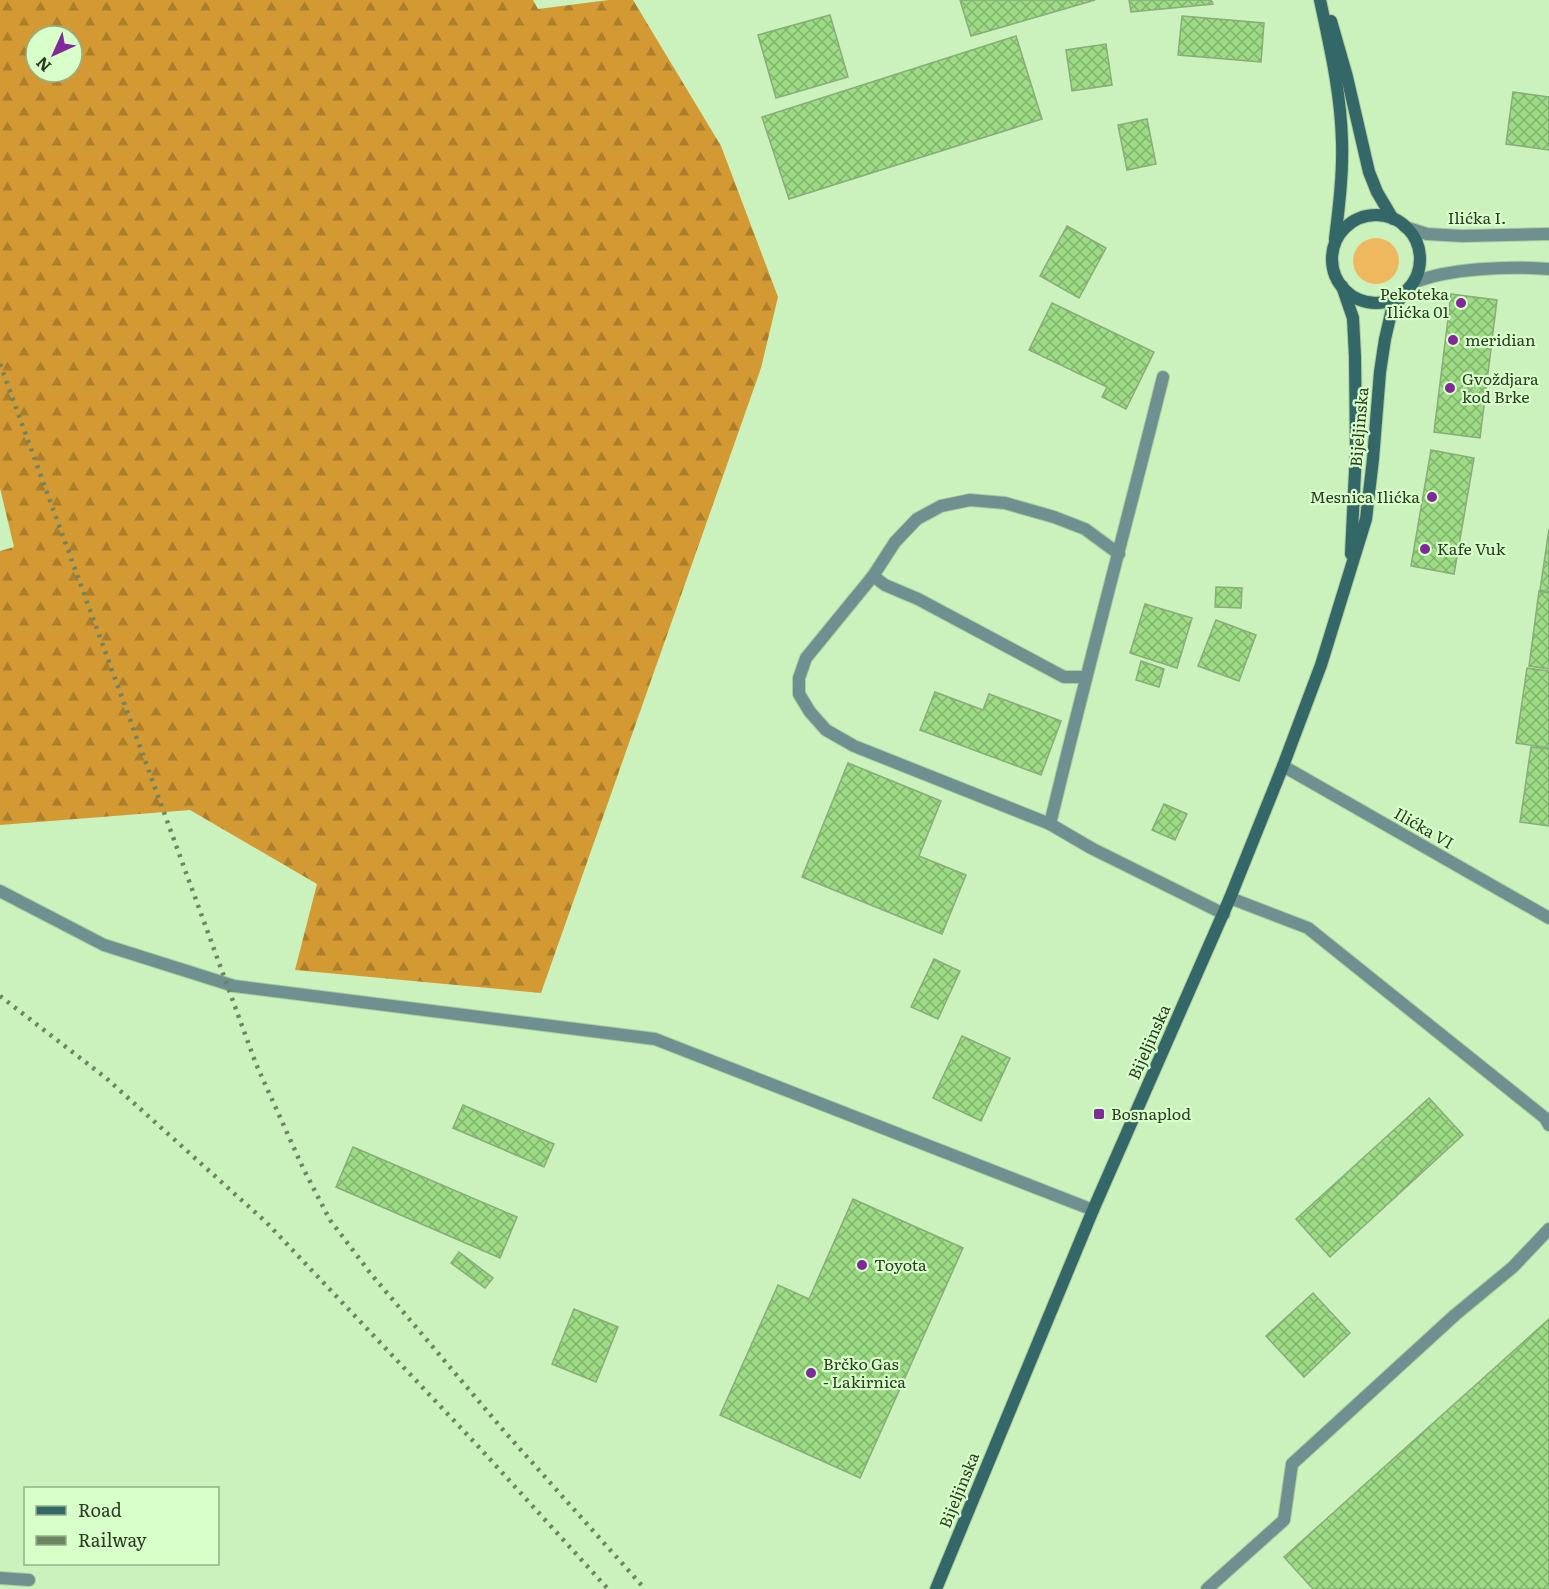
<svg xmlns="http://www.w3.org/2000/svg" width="1549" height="1589" font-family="Literata,serif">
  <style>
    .grass { fill: #efb75e }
    .forest { fill: url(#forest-firs); fill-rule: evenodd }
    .building { fill: url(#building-cross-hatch); stroke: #88ac7a; stroke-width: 1.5 }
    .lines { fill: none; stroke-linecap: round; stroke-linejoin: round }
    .lane-casing { stroke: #abcd9e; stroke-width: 14 }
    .street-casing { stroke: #abcd9e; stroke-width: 14 }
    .secondary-casing { stroke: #abcd9e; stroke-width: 14 }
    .lane { stroke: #6f9090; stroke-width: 12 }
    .street { stroke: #6f9090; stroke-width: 12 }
    .secondary { stroke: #336768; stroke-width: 12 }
    .rail { stroke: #6d8563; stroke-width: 4.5; stroke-dasharray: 3 6; stroke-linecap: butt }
    .poi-dot { fill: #7f2a98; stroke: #d8ffc9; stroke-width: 2 }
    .labels { text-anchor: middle; stroke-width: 4.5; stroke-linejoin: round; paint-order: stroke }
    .street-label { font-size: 16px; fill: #2c3b26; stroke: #d8ffc9 }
    .poi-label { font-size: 16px; fill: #2c3b26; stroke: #d8ffc9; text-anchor: start }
  </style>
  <defs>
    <pattern id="forest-firs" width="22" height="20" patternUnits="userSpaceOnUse" patternTransform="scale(1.5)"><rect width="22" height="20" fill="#d39933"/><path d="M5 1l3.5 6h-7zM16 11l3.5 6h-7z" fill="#ab7e2b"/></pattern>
    <pattern id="building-cross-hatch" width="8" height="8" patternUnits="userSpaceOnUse" patternTransform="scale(1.5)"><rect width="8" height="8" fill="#9ddc84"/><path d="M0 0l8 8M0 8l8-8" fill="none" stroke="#80b46c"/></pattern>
  </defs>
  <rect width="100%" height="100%" fill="#cbf1bc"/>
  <!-- grass -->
  <circle class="grass" cx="1376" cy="261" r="23"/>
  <!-- forest -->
  <path class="forest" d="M0,0H533L538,9L609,0H633L721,146L778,297L761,368L541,993L295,970L317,884L190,810L0,825V551L14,547L0,488ZM36,36H72V72H36Z"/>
  <!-- building -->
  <g class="building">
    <path d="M960,0H1095L971,36Z"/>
    <path d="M1129,0H1211L1213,4L1131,12Z"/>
    <path d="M830,15L848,77L776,98L758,35Z"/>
    <path d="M1182,16L1264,23L1261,62L1178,55Z"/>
    <path d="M1016,36L1042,119L789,199L762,117Z"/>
    <path d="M1106,44L1112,85L1072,91L1066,50Z"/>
    <path d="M1513,92L1549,97V150L1506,144Z"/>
    <path d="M1147,119L1156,164L1127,170L1118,125Z"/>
    <path d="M1067,226L1106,248L1079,298L1040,276Z"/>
    <path d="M1451,294L1497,300L1480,438L1434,432Z"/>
    <path d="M1052,303L1154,352L1126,409L1102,397L1107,387L1029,350Z"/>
    <path d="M1431,450L1474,458L1454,574L1411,566Z"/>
    <path d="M1549,529V592L1540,590Z"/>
    <path d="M1216,587L1242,588L1241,608L1215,607Z"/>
    <path d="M1539,591L1549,593V669L1529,666Z"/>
    <path d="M1145,604L1192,618L1177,668L1130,653Z"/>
    <path d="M1216,620L1256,635L1239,681L1198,666Z"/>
    <path d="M1141,661L1164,669L1159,687L1136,680Z"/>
    <path d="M1527,668L1549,671V748L1516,743Z"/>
    <path d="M935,692L983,710L989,694L1061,721L1041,775L920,730Z"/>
    <path d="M1531,747L1549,749V826L1520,822Z"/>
    <path d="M848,763L941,801L919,856L966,875L942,934L802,877Z"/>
    <path d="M1164,804L1187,814L1175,840L1152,830Z"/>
    <path d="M934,959L960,971L938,1019L911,1007Z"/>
    <path d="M962,1036L1010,1058L981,1121L933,1098Z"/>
    <path d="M1429,1098L1463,1135L1330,1257L1296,1219Z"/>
    <path d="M463,1105L554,1144L544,1167L453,1128Z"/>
    <path d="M353,1147L517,1217L500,1258L336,1187Z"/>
    <path d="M853,1199L963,1248L860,1478L720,1415L778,1285L809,1299Z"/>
    <path d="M459,1252L493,1278L485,1288L451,1263Z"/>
    <path d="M1313,1293L1350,1333L1304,1377L1266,1336Z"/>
    <path d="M574,1309L618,1327L596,1382L552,1364Z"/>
    <path d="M1549,1319V1589H1313L1284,1557Z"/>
  </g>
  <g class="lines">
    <!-- lane casing -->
    <g class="lane-casing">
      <g id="lane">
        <path d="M1163,377C1126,526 1086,674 1050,824L1091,848L1224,914"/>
        <path d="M873,576L885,585L918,599L1064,677H1085"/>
        <path d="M1050,824L854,746L826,730L810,712L799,694V678L806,658L873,576L895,542L917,519L941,506L970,500L1005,503L1054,517L1085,529L1119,554"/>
        <path d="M1230,898L1308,928L1545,1118L1549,1125"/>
        <path d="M0,1578L29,1580"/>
        <path d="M1207,1589L1284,1520L1292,1464L1455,1315L1513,1267L1549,1229"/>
      </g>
    </g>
    <!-- street casing -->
    <g class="street-casing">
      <g id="street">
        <path d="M1405,227L1427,234L1462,236L1549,234"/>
        <path d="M1413,283C1447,268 1511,266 1549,269"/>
        <path d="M1283,766L1549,918"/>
        <path d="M0,891L104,945L234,986L655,1039L1093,1210"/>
      </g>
    </g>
    <!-- secondary casing -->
    <g class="secondary-casing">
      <g id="secondary">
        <path d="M1320,0C1330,47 1341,94 1342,142C1343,174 1339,207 1335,239"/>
        <path d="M1331,21L1347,77L1369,172L1377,192L1393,219"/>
        <circle cx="1376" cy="259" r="44"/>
        <path d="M1342,286L1353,318L1355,357L1356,451L1351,554"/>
        <path d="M936,1589L1093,1210L1230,898L1283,766L1321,665L1366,519L1373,459L1380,372L1385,339L1392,309L1406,291"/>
      </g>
    </g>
    <!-- lane -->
    <use href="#lane" class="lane"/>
    <!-- street -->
    <use href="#street" class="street"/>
    <!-- secondary -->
    <use href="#secondary" class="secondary"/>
    <!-- rail -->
    <g class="rail">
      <path d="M0,364L256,1064L303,1168L330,1220L371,1274L504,1431L645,1589"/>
      <path d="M0,996L106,1078L267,1223L477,1445L608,1589"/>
    </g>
  </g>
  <!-- markers -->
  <g class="poi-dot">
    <circle cx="1461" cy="303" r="6"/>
    <circle cx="1453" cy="340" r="6"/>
    <circle cx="1450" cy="388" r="6"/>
    <circle cx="1432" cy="497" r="6"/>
    <circle cx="1425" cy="549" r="6"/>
    <rect x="1093" y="1108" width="12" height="12" rx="3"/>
    <circle cx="862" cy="1265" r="6"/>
    <circle cx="811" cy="1373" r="6"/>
  </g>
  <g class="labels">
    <!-- street labels -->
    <g class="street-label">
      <text x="1477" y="224">Ilićka I.</text>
      <text transform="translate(1359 427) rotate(-85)" y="6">Bijeljinska</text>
      <text transform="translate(1424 828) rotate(30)" y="6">Ilićka VI</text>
      <text transform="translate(1149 1042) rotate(-66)" y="6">Bijeljinska</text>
      <text transform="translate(959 1490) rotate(-68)" y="6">Bijeljinska</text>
    </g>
    <!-- poi labels -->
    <g class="poi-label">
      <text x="1449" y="300" text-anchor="end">Pekoteka<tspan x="1449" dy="18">Ilićka 01</tspan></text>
      <text x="1465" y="346">meridian</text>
      <text x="1462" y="385">Gvoždjara<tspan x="1462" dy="18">kod Brke</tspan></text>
      <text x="1420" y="503" text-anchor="end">Mesnica Ilićka</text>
      <text x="1437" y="555">Kafe Vuk</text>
      <text x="1111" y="1120">Bosnaplod</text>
      <text x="874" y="1271">Toyota</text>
      <text x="823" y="1370">Brčko Gas<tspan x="823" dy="18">- Lakirnica</tspan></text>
    </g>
  </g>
  <!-- legend -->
  <rect x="24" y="1487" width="195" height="78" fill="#d8ffc9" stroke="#93b188" stroke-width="1.5"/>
  <rect x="36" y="1506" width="30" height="9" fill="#336768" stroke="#93b188" stroke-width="1.5"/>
  <text x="78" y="1517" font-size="18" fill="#2c3b26">Road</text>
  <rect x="36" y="1536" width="30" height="9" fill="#6d8563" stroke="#93b188" stroke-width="1.5"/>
  <text x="78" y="1547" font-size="18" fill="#2c3b26">Railway</text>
  <!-- north arrow -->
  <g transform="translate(54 54) rotate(225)"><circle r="28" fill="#d8ffc9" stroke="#93b188" stroke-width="1.5"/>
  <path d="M0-4.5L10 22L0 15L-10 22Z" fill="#7f2a98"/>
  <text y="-9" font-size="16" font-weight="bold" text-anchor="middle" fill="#2c3b26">N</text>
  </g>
</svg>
